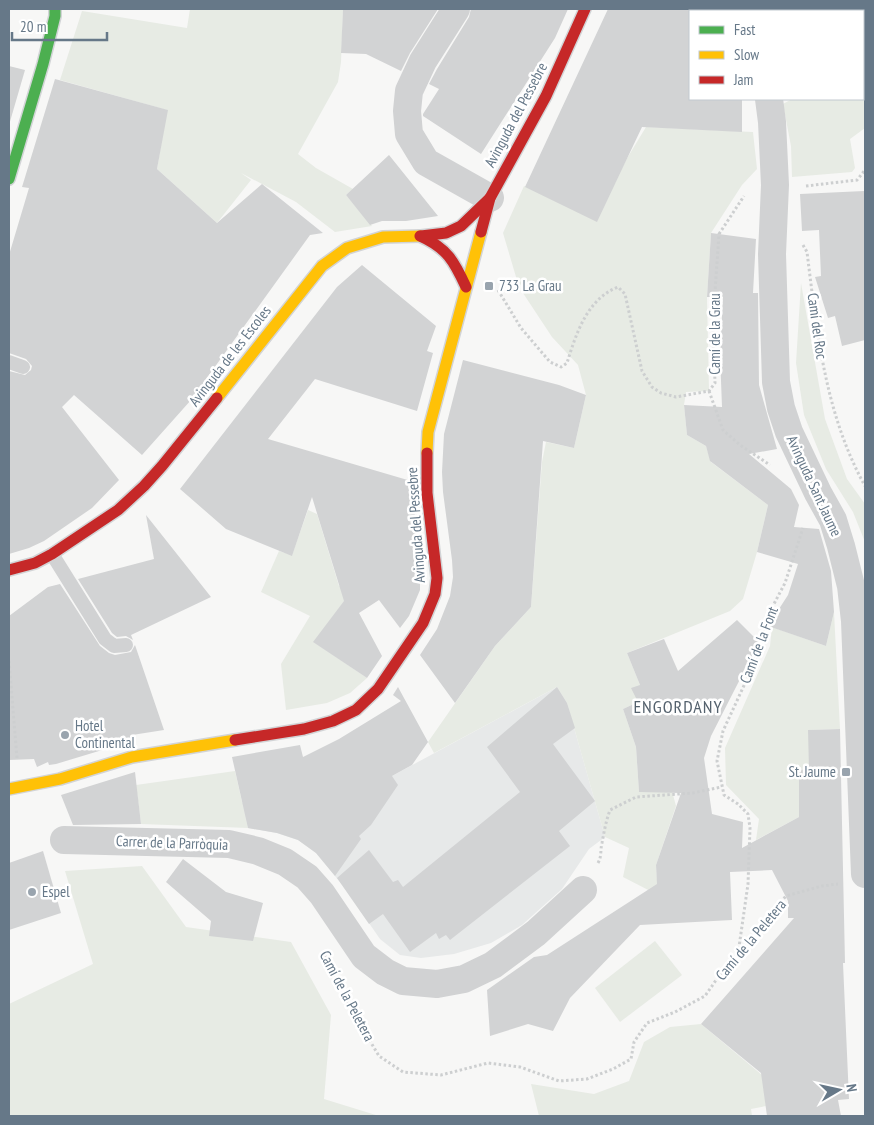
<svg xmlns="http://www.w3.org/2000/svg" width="874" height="1125" font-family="'PT Sans Narrow',sans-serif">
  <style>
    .built { fill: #e7e9e9 }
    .green { fill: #e7ebe4 }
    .building { fill: #d2d3d4 }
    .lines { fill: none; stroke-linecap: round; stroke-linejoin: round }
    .fast-casing { stroke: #d2d4d6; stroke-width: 14 }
    .slow-casing { stroke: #d2d4d6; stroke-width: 14 }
    .jam-casing { stroke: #d2d4d6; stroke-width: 14 }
    .path { stroke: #cdcfd0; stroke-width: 3; stroke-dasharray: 2.5 2.5; stroke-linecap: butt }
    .lane { stroke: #d1d2d3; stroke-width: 14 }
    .street { stroke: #d1d2d3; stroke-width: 28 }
    .fast { stroke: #4caf50; stroke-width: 11 }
    .slow { stroke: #ffc107; stroke-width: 11 }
    .jam { stroke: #c62828; stroke-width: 11 }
    .poi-dot { fill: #99a4ae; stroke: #fff; stroke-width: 2 }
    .labels { text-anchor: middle; stroke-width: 5; stroke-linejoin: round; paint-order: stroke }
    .street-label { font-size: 15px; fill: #667888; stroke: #fff }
    .poi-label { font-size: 15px; fill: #667888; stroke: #fff; text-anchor: start }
    .quarter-label { font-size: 18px; letter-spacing: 1px; fill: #54616d; stroke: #fff }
  </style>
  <rect width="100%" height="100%" fill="#f7f7f6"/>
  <!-- built -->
  <path class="built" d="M557,687L567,703L605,837L589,849L562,889L522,925L491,943L454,954L421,958L400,955L380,939L344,887L316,853L298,840L277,833L248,828L241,803L309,789L392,776Z"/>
  <!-- green -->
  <g class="green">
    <path d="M190,9H343L341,62L338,82L298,154L316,168L353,189L346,195L372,226L335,232L296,202L241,173L251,180L217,223L157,169L167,110L60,80L82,11L187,28Z"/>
    <path d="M863,79L865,82V128L850,139L855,168L852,172L792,177L791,146L783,104L792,99H863Z"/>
    <path d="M646,127L753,132L757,169L742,185L711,233L707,297L709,391L686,392L684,405L687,435L706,446L711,462L768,505L757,552L743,599L730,611L627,653L640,685L638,702L623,709L636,747L639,792L672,791L676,806L656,865L658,895L623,877L629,848L605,837L567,703L557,687L434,753L428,742L495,646L531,607L542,462L546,442L574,448L586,395L578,365L552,337L519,287L503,233L524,186L597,221L626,160Z"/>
    <path d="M801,283L825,419L847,479L865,504V542L853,512L826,469L804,415L796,363Z"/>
    <path d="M308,510L317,514L339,586L357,584L314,642L367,678L350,693L327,703L286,710L281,664L310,616L261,592L279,551L292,555Z"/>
    <path d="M834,612L840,729L809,730V769L799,770V817L756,840L759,819L726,785L725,748L770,646L772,627L826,646Z"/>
    <path d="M235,771L248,828L141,824L136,785Z"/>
    <path d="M142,866L186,927L291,942L331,1015L324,1099L379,1116H9V1004L93,964L65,871Z"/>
    <path d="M655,941L682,975L620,1022L595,988Z"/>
    <path d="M701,1024L762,1075L766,1106L751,1109L752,1116H539L531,1084L594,1094L629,1081L644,1042L670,1027Z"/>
  </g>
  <!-- building -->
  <g class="building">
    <path d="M343,9H438L410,53L401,71L366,54L341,53Z"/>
    <path d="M471,9H568L555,38L481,154L423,116V114L439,89L429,84L437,69L469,17Z"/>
    <path d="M608,9H690V99H742V132L642,127L597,222L525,187Z"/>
    <path d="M9,66L25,70L9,125Z"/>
    <path d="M55,79L168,110L157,169L217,223L262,184L323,233L310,235L191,400L142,455L74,395L62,407L119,480L92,508L44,541L29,548L9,554V371L25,375L31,370L32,366L26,359L9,353V255L29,188L22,187Z"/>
    <path d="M389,155L438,216L406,221H382L370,225L346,195Z"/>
    <path d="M864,191L865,340L842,346L835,316L828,318L815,277L821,276L819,230L802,231L800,194Z"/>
    <path d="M711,233L756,239L753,293H758L759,385L777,449L749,454L791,489L799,505L794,527L819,529L831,571L834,612L826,646L768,626L788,595L798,564L757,552L768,505L710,461L706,446L687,435L684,405L722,407L720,354L723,297H707Z"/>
    <path d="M362,265L436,326L427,351L433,353L417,411L315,379L268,439L411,481L420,562V590L409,616L400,628L379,600L359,613L382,656L367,678L313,642L344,601L312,497L292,556L226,529L180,489L337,287Z"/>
    <path d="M463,360L559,385L586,395L574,448L543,441L531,607L495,646L455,703L420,655L437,629L450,596L453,577L452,560L443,492L442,472L444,434Z"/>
    <path d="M146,515L211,597L131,635L133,640L126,636L117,637L112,633L78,579L154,559Z"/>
    <path d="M60,584L100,646L109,653L115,655L131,652L135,645L164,730L132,735V741L56,764L49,765L48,762L37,767L34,759L9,760V616L48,587Z"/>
    <path d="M737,620L759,642L711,736L704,758L712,814L743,822L742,848L799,817V770L809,769L808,730L840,729L845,963H843L849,1099L838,1100L841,1116H767L761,1073L701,1024L794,918H788V901L772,870L730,872L732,920L640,925L570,998L553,1031L528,1024L490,1036L487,990L534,957L547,955L657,884L656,865L681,793L639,792L636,747L623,709L638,702L631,688L640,685L627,653L664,639L678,671Z"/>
    <path d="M398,687L428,742L412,765L392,776L398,785L371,825L359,836L361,839L335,876L316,853L298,840L277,833L248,828L232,757L300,745L303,757L339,739L401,701L393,695Z"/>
    <path d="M557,687L567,703L575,728L553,744L595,801L559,831L570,846L450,940L446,935L439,939L436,933L410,952L383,914L369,924L337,878L369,850L393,882L398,880L403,887L520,792L487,747Z"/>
    <path d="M135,772L141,824L73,825L61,795Z"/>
    <path d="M43,851L61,913L9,930V863Z"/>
    <path d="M183,859L226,892L263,903L253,941L209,936L211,921L166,882Z"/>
  </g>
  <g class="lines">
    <!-- fast casing -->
    <g class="fast-casing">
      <path id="fast" d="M9,179L43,64L55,16V9"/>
    </g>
    <!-- slow casing -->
    <g class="slow-casing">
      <g id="slow">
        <path d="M217,398L322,266L347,248L383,237L421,236"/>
        <path d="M427,453L428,432L481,232"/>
        <path d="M9,789L60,779L132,757L235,740"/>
      </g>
    </g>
    <!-- jam casing -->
    <g class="jam-casing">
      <g id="jam">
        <path d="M481,232L490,198L546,96L585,9"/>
        <path d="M420,236C447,248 454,261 466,287"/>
        <path d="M421,236L446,233L461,226L490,198"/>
        <path d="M9,570L35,563L52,554L118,510L144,486L162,466L217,398"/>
        <path d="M235,740L304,729L333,721L356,710L378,689L423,623L435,594L437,578L427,493V453"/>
      </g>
    </g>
    <!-- path -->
    <g class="path">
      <path d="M806,186L857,180L865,170"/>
      <path d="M803,245L807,252C817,332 825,414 865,486"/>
      <path d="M498,290L521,328L550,362L561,367L567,363C576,334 587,299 618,287L625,294L642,371L652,387L661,393L676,397L709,391L715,383L713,321L719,234L744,196"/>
      <path d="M709,391L723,430L740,445L770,465"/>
      <path d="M9,661L17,758"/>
      <path d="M598,863C602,856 600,851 602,843C604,832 606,821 610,810L636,797L693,793L721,787"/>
      <path d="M738,954L748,884L750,828L748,814L738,804L724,795L717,761L723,731L753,666L763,637L766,619L785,583L803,528"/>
      <path d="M325,956L349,1006L379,1056L403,1072L441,1075L488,1063L520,1067L559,1081L587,1079L613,1069L631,1059L634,1042L647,1023L675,1012L705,996L728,963L738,957L768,916L786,896L822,886L838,884"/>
    </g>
    <!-- lane -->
    <g class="lane">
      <path d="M9,362L23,367"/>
      <path d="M52,554L105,639L114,646L126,645"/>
    </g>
    <!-- street -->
    <g class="street">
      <path d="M456,9L423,61L409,91L407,111L409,134L426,162L490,198"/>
      <path d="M758,9L759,11"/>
      <path d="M863,37L865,35"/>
      <path d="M769,99L772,122L775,185L772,254L776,382L781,408L789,432L818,493L833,520L841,546L851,586L855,621L865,874"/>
      <path d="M64,840L229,844L258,851L285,862L307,877L322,894L364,956L385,972L403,981L437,984L464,979L493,965L536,933L583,890"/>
    </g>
    <!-- fast -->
    <use href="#fast" class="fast"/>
    <!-- slow -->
    <use href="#slow" class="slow"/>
    <!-- jam -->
    <use href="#jam" class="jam"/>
  </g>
  <!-- markers -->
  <g class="poi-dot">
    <rect x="484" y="281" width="10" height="10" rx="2.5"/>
    <circle cx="65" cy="735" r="5"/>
    <rect x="841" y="767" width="10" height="10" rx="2.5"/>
    <circle cx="32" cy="892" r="5"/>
  </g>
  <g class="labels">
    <!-- street labels -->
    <g class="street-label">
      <text transform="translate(516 115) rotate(-62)" y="5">Avinguda del Pessebre</text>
      <text transform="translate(817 326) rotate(82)" y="5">Camí del Roc</text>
      <text transform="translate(715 334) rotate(-90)" y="5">Camí de la Grau</text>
      <text transform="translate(230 356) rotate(-52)" y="5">Avinguda de les Escoles</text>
      <text transform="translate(814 486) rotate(65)" y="5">Avinguda Sant Jaume</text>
      <text transform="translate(416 525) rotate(-94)" y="5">Avinguda del Pessebre</text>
      <text transform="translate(759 645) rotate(-69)" y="5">Camí de la Font</text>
      <text transform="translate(172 843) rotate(2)" y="5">Carrer de la Parròquia</text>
      <text transform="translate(751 940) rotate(-50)" y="5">Camí de la Peletera</text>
      <text transform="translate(347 996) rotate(62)" y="5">Camí de la Peletera</text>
    </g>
    <!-- poi labels -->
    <g class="poi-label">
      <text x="499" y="291">733 La Grau</text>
      <text x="75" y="731">Hotel<tspan x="75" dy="17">Continental</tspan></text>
      <text x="836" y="777" text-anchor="end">St. Jaume</text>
      <text x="42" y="897">Espel</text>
    </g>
    <!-- quarter labels -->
    <g class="quarter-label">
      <text x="678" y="713">ENGORDANY</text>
    </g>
  </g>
  <!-- border -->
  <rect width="874" height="1125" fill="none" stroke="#667888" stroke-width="20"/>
  <!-- legend -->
  <rect x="689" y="10" width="175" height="90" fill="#ffffff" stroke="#c2c9cf"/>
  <rect x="699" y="26" width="25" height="8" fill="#4caf50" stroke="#c2c9cf"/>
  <text x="734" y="35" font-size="15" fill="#667888">Fast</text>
  <rect x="699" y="51" width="25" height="8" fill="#ffc107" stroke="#c2c9cf"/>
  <text x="734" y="60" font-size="15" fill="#667888">Slow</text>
  <rect x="699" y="76" width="25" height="8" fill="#c62828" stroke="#c2c9cf"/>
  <text x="734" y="85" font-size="15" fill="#667888">Jam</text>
  <!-- north arrow -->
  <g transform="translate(839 1090) rotate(81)" stroke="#ffffff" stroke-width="4" paint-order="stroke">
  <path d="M0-4L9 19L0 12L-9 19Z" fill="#667888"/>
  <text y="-8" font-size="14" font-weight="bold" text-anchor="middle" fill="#667888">N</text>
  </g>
  <!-- scale -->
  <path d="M12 32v8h95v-8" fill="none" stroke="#667888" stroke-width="2.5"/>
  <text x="20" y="32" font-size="15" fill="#667888" stroke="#ffffff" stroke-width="4" paint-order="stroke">20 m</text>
</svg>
